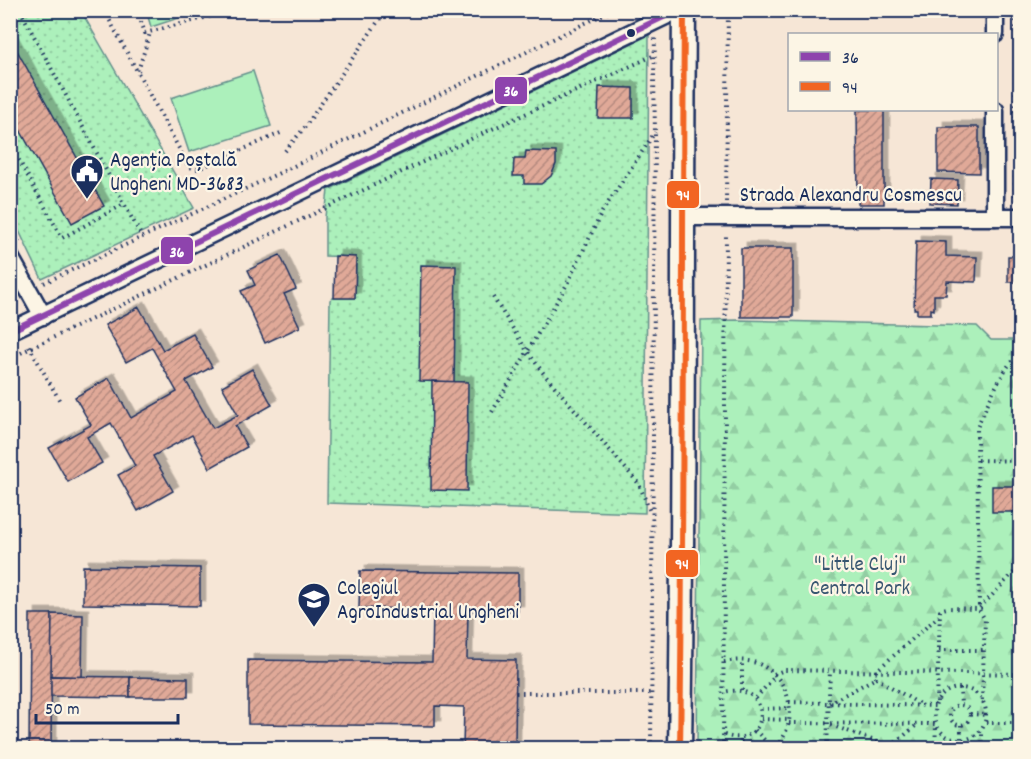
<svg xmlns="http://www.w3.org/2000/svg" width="1031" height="759" font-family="Dekko,sans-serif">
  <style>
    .green { fill: #acf0bb; stroke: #64908c; stroke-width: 1.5 }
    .forest { fill: url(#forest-firs); stroke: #64908c; stroke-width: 1.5 }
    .garden { fill: url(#garden-dots); stroke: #64908c; stroke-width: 1.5 }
    .building { fill: url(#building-hatch); stroke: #1b2f5e; stroke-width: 1.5; filter: url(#shadow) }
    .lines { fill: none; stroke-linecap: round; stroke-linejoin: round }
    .street-casing { stroke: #1b2f5e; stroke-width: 21 }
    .secondary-casing { stroke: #1b2f5e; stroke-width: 27 }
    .path { stroke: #1b2f5e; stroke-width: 4; stroke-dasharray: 1.5 4.5; stroke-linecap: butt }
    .street { stroke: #fcf5e5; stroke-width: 16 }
    .secondary { stroke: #fcf5e5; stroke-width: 22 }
    .bus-1-casing { stroke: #fcf5e5; stroke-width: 10 }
    .bus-2-casing { stroke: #fcf5e5; stroke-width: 10 }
    .bus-1 { stroke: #8e44ad; stroke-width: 6 }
    .bus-2 { stroke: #f26522; stroke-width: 6 }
    .bus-dot { fill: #1b2f5e; stroke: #fcf5e5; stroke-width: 2 }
    .labels { text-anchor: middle; stroke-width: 4.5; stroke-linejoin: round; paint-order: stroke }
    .poi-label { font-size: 21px; fill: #1b2f5e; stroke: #fcf5e5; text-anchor: start }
    .street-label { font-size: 21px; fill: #1b2f5e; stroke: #fcf5e5 }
    .park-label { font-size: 21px; fill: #385671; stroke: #fcf5e5 }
    .line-badge { stroke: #fcf5e5; stroke-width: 2 }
    .badge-label { font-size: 16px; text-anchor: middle; font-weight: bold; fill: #fff }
  </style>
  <defs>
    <pattern id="forest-firs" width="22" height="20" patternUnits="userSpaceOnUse" patternTransform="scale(1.5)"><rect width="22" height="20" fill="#acf0bb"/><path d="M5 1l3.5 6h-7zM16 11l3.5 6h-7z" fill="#93cea3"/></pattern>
    <pattern id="garden-dots" width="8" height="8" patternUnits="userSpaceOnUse" patternTransform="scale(1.5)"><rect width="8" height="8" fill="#acf0bb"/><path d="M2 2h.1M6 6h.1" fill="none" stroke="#93cea3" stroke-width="1.8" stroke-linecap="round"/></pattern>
    <pattern id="building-hatch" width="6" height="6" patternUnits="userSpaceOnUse" patternTransform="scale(1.5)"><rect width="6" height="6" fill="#e0a998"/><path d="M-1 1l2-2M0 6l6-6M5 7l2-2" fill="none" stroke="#b58a7f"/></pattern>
    <filter id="shadow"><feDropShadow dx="5.5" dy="-5.5" stdDeviation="0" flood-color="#0004"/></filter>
  </defs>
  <rect width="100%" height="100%" fill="#f6e6d6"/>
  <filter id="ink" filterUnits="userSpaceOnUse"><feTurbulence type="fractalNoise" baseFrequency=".0167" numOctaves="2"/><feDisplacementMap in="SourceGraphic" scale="12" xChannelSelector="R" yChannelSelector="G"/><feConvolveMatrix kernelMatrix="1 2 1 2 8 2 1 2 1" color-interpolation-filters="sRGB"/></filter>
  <g filter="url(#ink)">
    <!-- green -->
    <g class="green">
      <path d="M146,10H200V11L151,27Z"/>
      <path d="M253,71L271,126L189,152L171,98Z"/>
    </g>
    <!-- forest -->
    <path class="forest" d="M738,320L977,326L991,340H1020V748H697L701,321Z"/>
    <!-- garden -->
    <g class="garden">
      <path d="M11,11H81L194,208L42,279L11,214Z"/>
      <path d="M649,35L645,513L327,503L330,300L333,298H355L356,257L325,256V217L328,190Z"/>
    </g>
    <!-- building -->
    <g class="building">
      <path d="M10,38L104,206L72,223L10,112Z"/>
      <path d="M599,87L633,88V118H598Z"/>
      <path d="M857,110H884V204H858Z"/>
      <path d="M938,127H979V173L938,172Z"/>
      <path d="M526,151L556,152V164L551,176L541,184H524V176H513L514,159H525Z"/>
      <path d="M931,179L958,180L957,204L930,203Z"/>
      <path d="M916,241L946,242V256L977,257L976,282L947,281L946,295H934V310L931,309V314H917V309H914Z"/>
      <rect x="741" y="248" width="52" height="69"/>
      <path d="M280,255L296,289L284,294L300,327L265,343L241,291L255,285L248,270Z"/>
      <path d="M335,256L356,257L355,298H334Z"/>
      <rect x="1008" y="256" width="12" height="26"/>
      <path d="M421,265L456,266L454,382L419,381Z"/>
      <path d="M139,307L163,350L193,334L212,367L186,381L213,428L238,415L222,386L252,369L272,405L235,426L247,447L210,468L192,435L153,456L173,491L138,511L118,475L135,466L111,423L87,437L102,463L68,482L49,448L91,425L75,397L109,378L131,418L177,392L152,348L126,362L105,325Z"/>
      <path d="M432,381L468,382L467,491L431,490Z"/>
      <rect x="992" y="486" width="28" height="26"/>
      <path d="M83,566L200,568V606L83,604Z"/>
      <path d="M360,571L518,573V611H468L467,659L516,660L515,748H463L464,707L435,706V726L248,724V660L432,662L433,609L359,608Z"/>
      <path d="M30,614H52L51,748H29Z"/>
      <path d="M52,614L83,615L82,677L51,676Z"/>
      <path d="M51,676L130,677V697L51,696Z"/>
      <path d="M130,677L188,678V697H130Z"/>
    </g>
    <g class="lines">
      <!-- street casing -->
      <g class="street-casing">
        <g id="street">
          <path d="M995,34V10"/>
          <path d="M682,217H1020"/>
          <path d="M995,217V110"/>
          <path d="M10,257L43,316"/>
          <path d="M10,331L678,10"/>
        </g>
      </g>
      <!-- secondary casing -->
      <g class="secondary-casing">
        <path id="secondary" d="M680,748C684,502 682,257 684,10"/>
      </g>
      <!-- path -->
      <g class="path">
        <path d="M20,10L142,237"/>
        <path d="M104,10L189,167L198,169L283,132"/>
        <path d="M137,10L145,33L236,10"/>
        <path d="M138,71L150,33"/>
        <path d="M10,144L62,238L124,204"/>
        <path d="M285,151L305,127L386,10"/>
        <path d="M726,202L728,10"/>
        <path d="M1015,202L1016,10"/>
        <path d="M10,225L20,244"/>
        <path d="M44,283L290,168L612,10"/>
        <path d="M493,297L527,351L544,374L639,484L651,514"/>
        <path d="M29,346L61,403"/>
        <path d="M10,358L490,130L655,55"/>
        <path d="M492,412L566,286L602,212L655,132"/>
        <path d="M978,460L1020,461"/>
        <path d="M10,564L13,562"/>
        <path d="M939,650H984"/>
        <path d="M724,662C736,660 749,659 761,665C792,680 800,723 775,748"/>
        <path d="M774,674L785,670L1020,674"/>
        <path d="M876,678V671L939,616"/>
        <path d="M876,678L921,705"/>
        <circle cx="960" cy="714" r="26"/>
        <path d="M960,688L961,705"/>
        <path d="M742,690V660"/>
        <path d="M516,693H652"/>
        <path d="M756,698L775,676"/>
        <path d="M982,700L985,620L979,609L977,428C982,415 1002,370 1012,362C1013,361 1019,358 1020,358"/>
        <path d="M789,702L936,706"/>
        <path d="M937,702L940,611L943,609L947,608L979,609L1020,566"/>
        <path d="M829,703L876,678"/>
        <circle cx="960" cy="715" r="10"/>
        <path d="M761,709L790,708"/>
        <path d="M970,714L987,715"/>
        <path d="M761,719L790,720"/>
        <path d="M789,723L935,724"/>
        <path d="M986,723H1020"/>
        <path d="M831,725L880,743L884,745L885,748"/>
        <path d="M961,725V741"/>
        <path d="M755,730L772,748"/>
        <path d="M724,735C772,751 774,680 724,692"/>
        <path d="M651,748L655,132L654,77L655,38"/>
        <path d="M723,748L726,233"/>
        <path d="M740,748L741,738"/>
        <path d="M827,748L830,671"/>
        <path d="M885,748L894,744L918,724"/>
        <path d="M935,748L936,726"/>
        <path d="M982,748V730"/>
      </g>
      <!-- street -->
      <use href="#street" class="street"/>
      <!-- secondary -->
      <use href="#secondary" class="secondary"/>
      <!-- bus-1 casing -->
      <g class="bus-1-casing">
        <path id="bus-1" d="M10,331L678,10"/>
      </g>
      <!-- bus-2 casing -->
      <g class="bus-2-casing">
        <path id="bus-2" d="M680,748C684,502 682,257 684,10"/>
      </g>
      <!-- bus-1 -->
      <use href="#bus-1" class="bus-1"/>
      <!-- bus-2 -->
      <use href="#bus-2" class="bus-2"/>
    </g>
  </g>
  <!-- icons -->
  <defs>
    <g id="civic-pin" transform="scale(1.725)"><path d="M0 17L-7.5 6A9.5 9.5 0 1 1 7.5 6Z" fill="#1b2f5e" stroke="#fcf5e5"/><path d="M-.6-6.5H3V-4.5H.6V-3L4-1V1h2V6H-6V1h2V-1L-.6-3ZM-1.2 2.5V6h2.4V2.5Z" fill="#fff"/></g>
    <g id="university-pin" transform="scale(1.725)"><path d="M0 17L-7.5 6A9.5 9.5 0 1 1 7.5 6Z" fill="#1b2f5e" stroke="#fcf5e5"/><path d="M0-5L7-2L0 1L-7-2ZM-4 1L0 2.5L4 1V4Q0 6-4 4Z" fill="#fff"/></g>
  </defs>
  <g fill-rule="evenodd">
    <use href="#civic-pin" x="87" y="171"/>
    <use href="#university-pin" x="314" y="599"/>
  </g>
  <!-- markers -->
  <circle class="bus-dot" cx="631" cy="33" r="5"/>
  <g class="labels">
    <!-- poi labels -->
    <g class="poi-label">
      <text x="110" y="166">Agenția Poștală<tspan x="110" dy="24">Ungheni MD-3683</tspan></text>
      <text x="337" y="594">Colegiul<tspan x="337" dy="24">AgroIndustrial Ungheni</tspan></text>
    </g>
    <!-- street labels -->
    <g class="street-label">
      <text x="851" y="201">Strada Alexandru Cosmescu</text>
    </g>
    <!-- park labels -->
    <g class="park-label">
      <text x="860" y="570">"Little Cluj"<tspan x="860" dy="24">Central Park</tspan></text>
    </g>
  </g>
  <g class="line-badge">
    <rect x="494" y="76" width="34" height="29" rx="6" fill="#8e44ad"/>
    <rect x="666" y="180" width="34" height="29" rx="6" fill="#f26522"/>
    <rect x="160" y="236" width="34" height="29" rx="6" fill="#8e44ad"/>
    <rect x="665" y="549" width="34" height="29" rx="6" fill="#f26522"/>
  </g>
  <g class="badge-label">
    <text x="511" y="96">36</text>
    <text x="683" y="200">94</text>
    <text x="177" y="257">36</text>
    <text x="682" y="569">94</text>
  </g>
  <!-- margin -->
  <rect width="1031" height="759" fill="none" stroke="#fcf5e5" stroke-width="36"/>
  <rect x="18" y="18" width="995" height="723" fill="none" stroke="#1b2f5e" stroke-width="2" filter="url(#ink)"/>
  <!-- legend -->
  <rect x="788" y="33" width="210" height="78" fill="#fcf5e5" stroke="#a2a6af" stroke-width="1.5"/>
  <rect x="800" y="52" width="30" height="9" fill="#8e44ad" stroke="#a2a6af" stroke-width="1.5"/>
  <text x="842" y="63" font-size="18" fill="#1b2f5e">36</text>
  <rect x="800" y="82" width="30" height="9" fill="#f26522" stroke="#a2a6af" stroke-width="1.5"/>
  <text x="842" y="93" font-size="18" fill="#1b2f5e">94</text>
  <!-- scale -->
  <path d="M36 714v9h142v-9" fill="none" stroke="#1b2f5e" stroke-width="3"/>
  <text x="45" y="714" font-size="18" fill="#1b2f5e" stroke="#fcf5e5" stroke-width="4.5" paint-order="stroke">50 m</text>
</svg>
